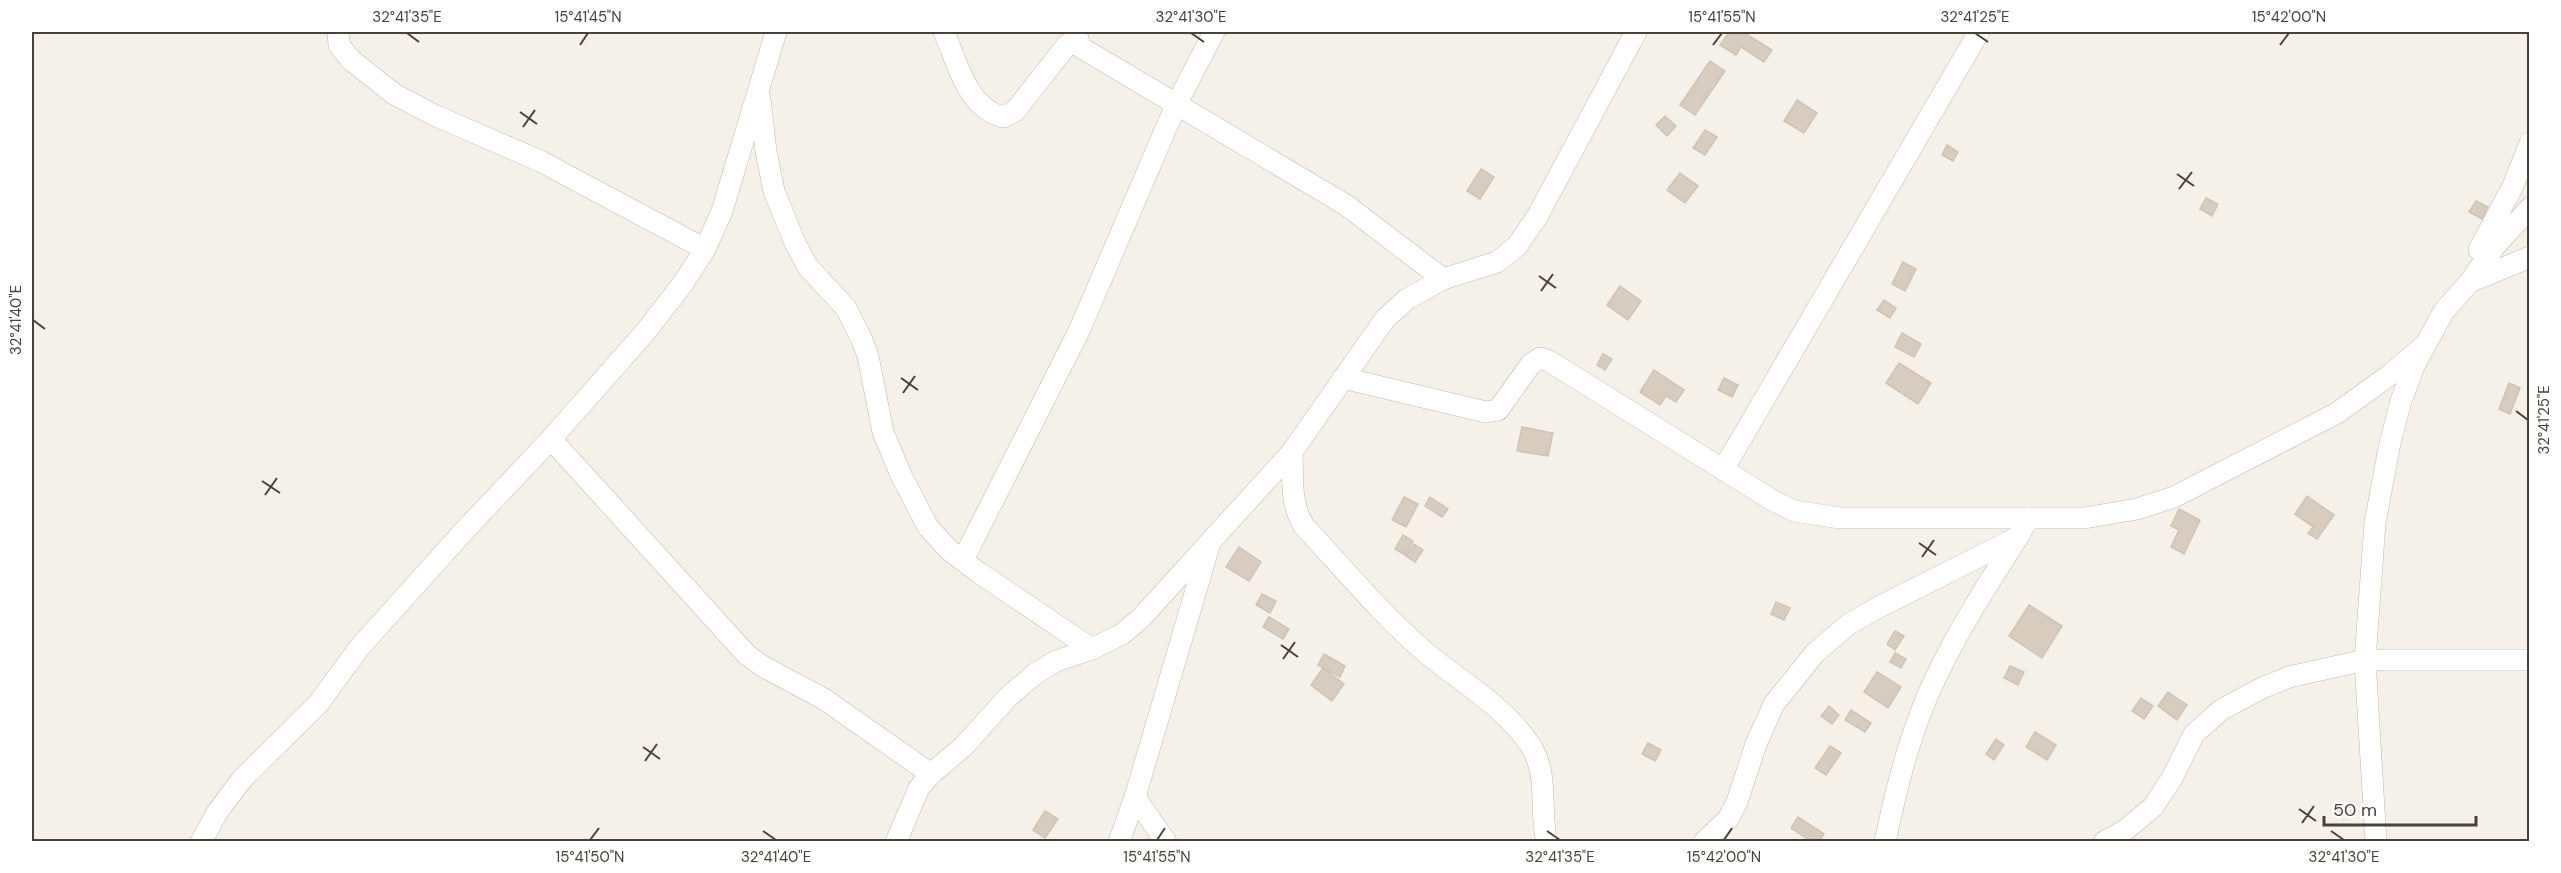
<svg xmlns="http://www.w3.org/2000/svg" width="2561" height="873" font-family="'DM Sans',sans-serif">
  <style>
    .building { fill: #d7ccbe; stroke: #d2c3b1; stroke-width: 1.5 }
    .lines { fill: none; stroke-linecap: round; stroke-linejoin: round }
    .minor-casing { stroke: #c1b8ab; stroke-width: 22 }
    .minor { stroke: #fff; stroke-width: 21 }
    .ticks { fill: none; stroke: #494137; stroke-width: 2 }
    .neatline { fill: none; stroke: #494137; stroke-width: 2 }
    .ticks-label { font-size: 15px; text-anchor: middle; fill: #494137 }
  </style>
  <rect width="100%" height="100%" fill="#f5f1e9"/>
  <!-- building -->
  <g class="building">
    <path d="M1729,32H1743L1772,50L1764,62L1741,47L1736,55L1720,45Z"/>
    <path d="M1710,61L1725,71L1695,115L1680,105Z"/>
    <path d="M1797,100L1817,113L1804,133L1784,121Z"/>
    <path d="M1665,116L1676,126L1667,136L1656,125Z"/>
    <path d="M1705,130L1717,137L1705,155L1693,148Z"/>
    <path d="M1947,145L1958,152L1953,161L1942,155Z"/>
    <path d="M1481,169L1494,177L1480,199L1467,191Z"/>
    <path d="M1680,173L1698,186L1685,203L1667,190Z"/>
    <path d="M2206,198L2218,204L2212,216L2200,209Z"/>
    <path d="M2476,201L2488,207L2482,219L2469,212Z"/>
    <path d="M1903,262L1916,269L1905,291L1892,284Z"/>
    <path d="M1620,286L1641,301L1628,320L1607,305Z"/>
    <path d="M1884,300L1896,308L1890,318L1877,310Z"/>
    <path d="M1902,333L1921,344L1914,357L1895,347Z"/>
    <path d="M1603,354L1612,359L1605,370L1597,365Z"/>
    <path d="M1899,363L1931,383L1918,404L1886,383Z"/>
    <path d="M1654,370L1684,390L1676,402L1666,396L1660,405L1640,392Z"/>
    <path d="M1724,378L1738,385L1732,397L1718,390Z"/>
    <path d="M2509,383L2520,388L2510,414L2499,409Z"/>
    <path d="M1522,427L1553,433L1548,456L1517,451Z"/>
    <path d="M2307,496L2334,515L2317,539L2308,533L2313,527L2295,514Z"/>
    <path d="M1404,497L1418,504L1406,527L1392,520Z"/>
    <path d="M1430,497L1448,509L1442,517L1425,506Z"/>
    <path d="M2179,509L2200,520L2184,554L2171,547L2179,530L2171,526Z"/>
    <path d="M1403,535L1413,541L1405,555L1395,549Z"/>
    <path d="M1414,544L1423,550L1415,562L1406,556Z"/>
    <path d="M1239,547L1261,562L1249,581L1226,567Z"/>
    <path d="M1262,594L1276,601L1270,613L1256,605Z"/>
    <path d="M1776,602L1790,608L1784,620L1771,614Z"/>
    <path d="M2029,605L2062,626L2042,658L2009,636Z"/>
    <path d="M1269,617L1289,629L1283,639L1263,627Z"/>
    <path d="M1895,631L1904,636L1895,650L1887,644Z"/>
    <path d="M1895,653L1906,659L1901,668L1890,662Z"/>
    <path d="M1324,654L1345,666L1340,677L1318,665Z"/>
    <path d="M2010,666L2024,672L2018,685L2004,678Z"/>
    <path d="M1323,668L1344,684L1332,701L1311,685Z"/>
    <path d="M1877,672L1901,687L1888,708L1864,692Z"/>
    <path d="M2168,692L2187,705L2177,720L2158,706Z"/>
    <path d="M2141,698L2153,706L2144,719L2132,711Z"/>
    <path d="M1829,706L1839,715L1832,724L1821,716Z"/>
    <path d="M1851,710L1871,723L1865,732L1845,720Z"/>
    <path d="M2035,732L2056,745L2047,760L2026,747Z"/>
    <path d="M1996,739L2004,745L1994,760L1986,754Z"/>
    <path d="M1648,743L1661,750L1655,761L1642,754Z"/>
    <path d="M1830,746L1841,753L1826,775L1815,768Z"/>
    <path d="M1045,811L1058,819L1045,838L1033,830Z"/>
    <path d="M1798,817L1824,834L1819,842H1812L1791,828Z"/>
  </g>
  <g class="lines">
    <!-- minor casing -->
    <g class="minor-casing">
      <g id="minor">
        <path d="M338,32L339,45L351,60L394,94L434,115L540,161L705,249"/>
        <path d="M944,32C957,62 967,108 1003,117L1015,111L1067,45L1078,39L1080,47L1346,205L1443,279"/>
        <path d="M760,99L766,151L774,191L795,243L808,267L846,308L861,338L868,356L883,432L901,475L928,527L949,550L978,572L1092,649"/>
        <path d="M2479,250L2513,186L2530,143"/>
        <path d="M2472,281L2530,257"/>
        <path d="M1343,378L1486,412L1498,410L1531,364L1540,358L1549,361L1772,500L1794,511L1840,518H2084L2137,509L2174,497L2337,413L2391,374L2426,344"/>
        <path d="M551,439L747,655L764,667L824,699L931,774"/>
        <path d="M1292,452C1293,478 1290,504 1304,526C1343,568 1381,614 1424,651C1460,682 1507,707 1532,748C1549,777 1539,811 1547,842"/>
        <path d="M1723,470L1979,32"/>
        <path d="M963,560L1079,331L1176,105L1214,32"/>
        <path d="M1135,797L1166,842"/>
        <path d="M201,842L218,811L243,778L318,704L359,648L464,531L551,439L647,330L684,282L705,249L722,211L776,32"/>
        <path d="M896,842L919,788L931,774L964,746L1008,697L1035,674L1056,661L1092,649L1122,634L1141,618L1292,452L1385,319L1407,299L1443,279L1497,262L1517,246L1538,215L1636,32"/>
        <path d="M1119,842L1135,797L1209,546"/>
        <path d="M1704,842L1728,819L1737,802L1756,744L1774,704L1815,653L1849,624L1881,606L2018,537L2028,518"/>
        <path d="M1885,842C1897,785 1911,728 1937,675C1960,627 1989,582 2018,537"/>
        <path d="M2104,842L2124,831L2153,807L2172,778L2194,734L2221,710L2262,688L2289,677L2365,660H2530"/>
        <path d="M2376,842L2365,660L2375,523L2390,443L2401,401L2414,366L2444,311L2469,283L2495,246L2530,208"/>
      </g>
    </g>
    <!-- minor -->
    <use href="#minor" class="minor"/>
  </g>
  <!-- ticks -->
  <path class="ticks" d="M407,33L419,42M1191,33L1204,42M1975,33L1988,42M580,45L588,33M1713,45L1722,33M2280,45L2289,33M520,112L537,124M523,127L535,110M2177,174L2194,186M2179,189L2192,172M1539,276L1556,288M1541,291L1553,274M33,320L45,329M901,378L918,390M903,393L915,376M2516,411L2528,420M262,481L280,493M265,495L277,478M1919,543L1936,555M1922,557L1934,540M1281,645L1298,657M1283,659L1295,642M643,747L660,759M645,761L657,744M2299,809L2316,821M2302,823L2314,806M763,831L776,840M1547,831L1560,840M2331,831L2344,840M590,840L599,828M1157,840L1165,828M1724,840L1732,828"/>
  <!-- border -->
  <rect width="2561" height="873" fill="none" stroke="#ffffff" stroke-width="66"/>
  <!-- scale -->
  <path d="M2324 816v9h152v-9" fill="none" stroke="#494137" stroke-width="3"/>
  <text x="2333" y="816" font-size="18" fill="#494137" stroke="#ffffff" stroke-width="4.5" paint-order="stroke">50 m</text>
  <rect x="33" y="33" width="2495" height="807" class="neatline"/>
  <g class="ticks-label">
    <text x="407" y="22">32°41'35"E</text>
    <text x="588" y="22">15°41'45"N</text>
    <text x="1191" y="22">32°41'30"E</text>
    <text x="1722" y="22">15°41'55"N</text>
    <text x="1975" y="22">32°41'25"E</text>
    <text x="2289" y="22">15°42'00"N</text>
    <text transform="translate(16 320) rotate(-90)" y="5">32°41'40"E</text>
    <text transform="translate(2544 420) rotate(-90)" y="5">32°41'25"E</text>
    <text x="590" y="862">15°41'50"N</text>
    <text x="776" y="862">32°41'40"E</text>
    <text x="1157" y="862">15°41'55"N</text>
    <text x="1560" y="862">32°41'35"E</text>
    <text x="1724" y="862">15°42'00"N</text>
    <text x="2344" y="862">32°41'30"E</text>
  </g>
</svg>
